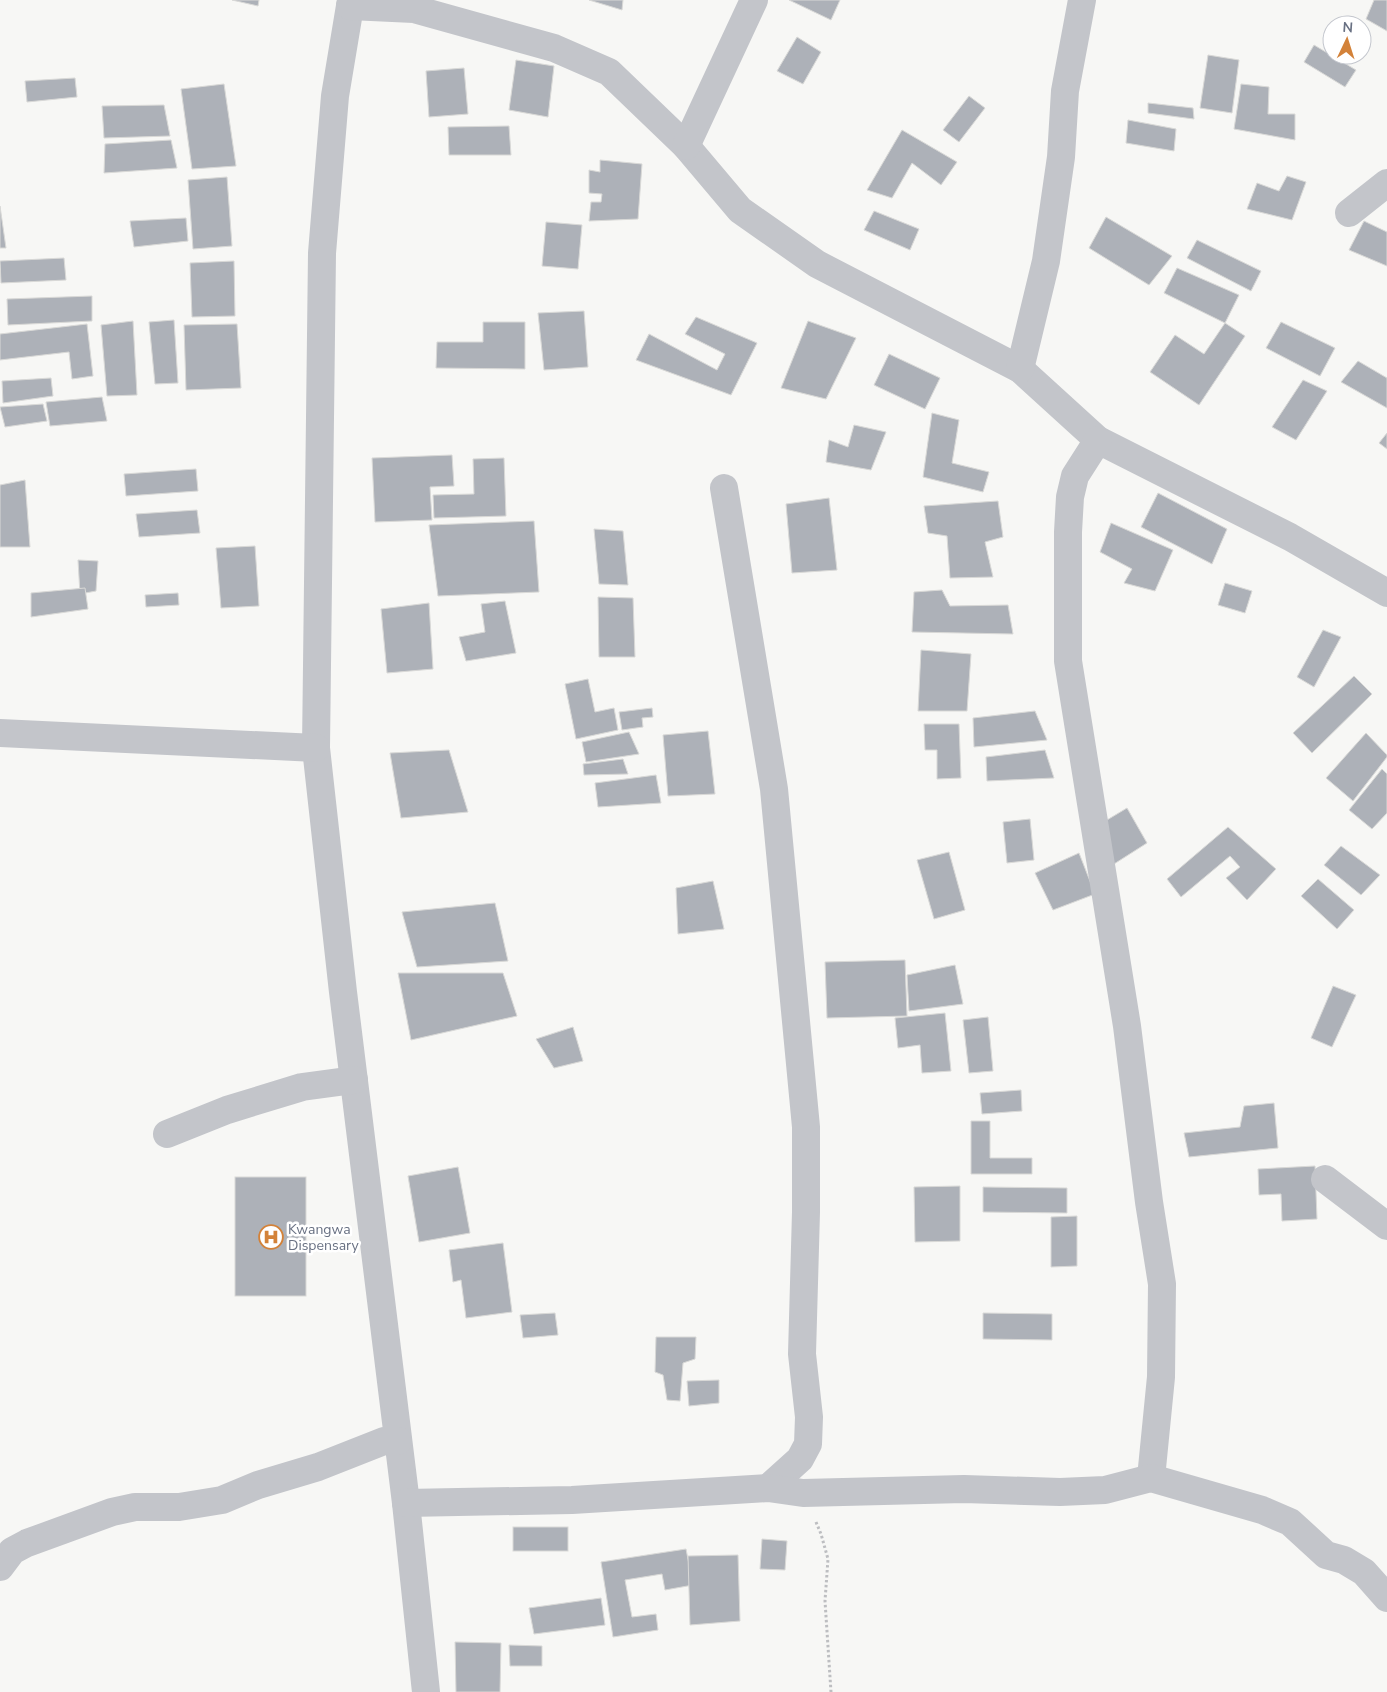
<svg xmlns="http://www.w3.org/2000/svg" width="1387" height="1692" font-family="'Nunito Sans',sans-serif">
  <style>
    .building { fill: #adb1b8; stroke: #d9d9d7 }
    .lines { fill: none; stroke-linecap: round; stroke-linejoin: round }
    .path { stroke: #bdbec1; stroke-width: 3; stroke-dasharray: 2.5 2.5; stroke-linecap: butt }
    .minor { stroke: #c3c5ca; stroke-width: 28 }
    .labels { text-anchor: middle; stroke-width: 5; stroke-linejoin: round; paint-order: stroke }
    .poi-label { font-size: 14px; fill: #697183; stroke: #fff; text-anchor: start }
  </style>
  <rect width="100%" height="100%" fill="#f7f7f5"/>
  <!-- building -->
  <g class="building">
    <path d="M232,0H259L258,6Z"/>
    <path d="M589,0H623L622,10Z"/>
    <path d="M789,0H840L831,20Z"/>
    <path d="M1374,0H1387V31L1366,19Z"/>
    <path d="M797,37L821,52L803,84L777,71Z"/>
    <path d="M1314,45L1356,70L1345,87L1304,62Z"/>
    <path d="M1208,55L1239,60L1232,113L1200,108Z"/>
    <path d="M516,60L554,66L548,117L509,110Z"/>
    <path d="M464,68L468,114L429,117L426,71Z"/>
    <path d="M75,78L77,97L27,102L25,81Z"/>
    <path d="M224,84L236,166L192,169L181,89Z"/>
    <path d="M1241,84L1269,87L1268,114H1295V140L1234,129Z"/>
    <path d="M969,96L985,108L959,142L943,130Z"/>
    <path d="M1148,103L1193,108L1194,119L1148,113Z"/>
    <path d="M164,105L170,136L104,138L102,106Z"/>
    <path d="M1128,120L1176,129L1174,151L1126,143Z"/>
    <path d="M509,126L511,155H449L448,127Z"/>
    <path d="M902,130L957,162L941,185L912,163L892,198L867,190Z"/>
    <path d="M171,140L177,168L104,173L105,144Z"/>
    <path d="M600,160L642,164L638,219L589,221L591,202H601L602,194L589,193V170L600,172Z"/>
    <path d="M1287,176L1306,182L1292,220L1247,209L1257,183L1279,191Z"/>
    <path d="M227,177L232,246L193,249L188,180Z"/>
    <path d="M0,206L6,248H0Z"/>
    <path d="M874,211L919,229L910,250L864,230Z"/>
    <path d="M1106,217L1172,256L1149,285L1089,248Z"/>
    <path d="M186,218L188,241L134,247L130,221Z"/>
    <path d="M1364,221L1387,232V266L1349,250Z"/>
    <path d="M546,222L582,225L578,269L542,266Z"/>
    <path d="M1197,240L1261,271L1251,291L1187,258Z"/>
    <path d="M64,258L66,280L1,283L0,261Z"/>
    <path d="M234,261L235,316L192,317L190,263Z"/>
    <path d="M1177,268L1239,295L1225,323L1164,293Z"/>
    <path d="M92,296V321L8,325L7,299Z"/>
    <path d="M584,311L588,367L544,370L538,313Z"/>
    <path d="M696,317L757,343L731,395L636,360L649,334L717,370L725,354L685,334Z"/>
    <path d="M174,320L178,383L155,384L149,322Z"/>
    <path d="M133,321L137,395L107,396L101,325Z"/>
    <path d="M808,321L856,338L826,399L781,388Z"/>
    <path d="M483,322H525V369L436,368L437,342H483Z"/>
    <path d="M1281,322L1335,348L1320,376L1266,348Z"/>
    <path d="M1225,323L1245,336L1199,405L1150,372L1175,335L1204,354Z"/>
    <path d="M87,324L93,376L72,379L69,352L0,360V334Z"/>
    <path d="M237,324L241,388L186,390L184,325Z"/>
    <path d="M889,354L940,378L925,409L874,385Z"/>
    <path d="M1358,361L1387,378V408L1341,382Z"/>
    <path d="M51,378L53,396L3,403L2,381Z"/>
    <path d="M1303,380L1327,391L1296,440L1272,427Z"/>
    <path d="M102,397L107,421L50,426L46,402Z"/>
    <path d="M43,404L47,421L5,427L0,407Z"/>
    <path d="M932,413L959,420L952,463L989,472L983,492L923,477Z"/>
    <path d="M854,425L886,432L871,470L826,462L829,440L848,447Z"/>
    <path d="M1387,433V449L1379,443Z"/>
    <path d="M452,455L454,486L430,487L432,520L375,522L372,458Z"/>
    <path d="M504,458L506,516L434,518L433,495L474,494L473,459Z"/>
    <path d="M196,469L198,491L126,496L124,474Z"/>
    <path d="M25,480L30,547H0V485Z"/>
    <path d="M1158,493L1227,529L1212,564L1141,527Z"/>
    <path d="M829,498L837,570L792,573L786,504Z"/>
    <path d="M998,501L1003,537L985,542L993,577L950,578L947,536L928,533L924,506Z"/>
    <path d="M197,510L200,533L139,537L136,514Z"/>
    <path d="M534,521L539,592L438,596L429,525Z"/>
    <path d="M1111,523L1173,550L1155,591L1124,583L1132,569L1100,552Z"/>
    <path d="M594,529L623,531L628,585L599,584Z"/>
    <path d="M255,546L259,606L221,608L216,548Z"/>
    <path d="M78,560L98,561L96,591L80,594Z"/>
    <path d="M1225,583L1252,591L1245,613L1218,605Z"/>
    <path d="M85,588L88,609L31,617V593Z"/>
    <path d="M942,590L950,606L1008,605L1013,634L912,632L914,592Z"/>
    <path d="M178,593L179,605L146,607L145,595Z"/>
    <path d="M598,597L633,598L635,657H599Z"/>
    <path d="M505,601L516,653L466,661L459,637L485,632L481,604Z"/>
    <path d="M429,603L433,669L387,673L381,609Z"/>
    <path d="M1323,630L1341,637L1314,687L1297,677Z"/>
    <path d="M921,650L971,654L967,711H918Z"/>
    <path d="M1354,676L1372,694L1312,753L1293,733Z"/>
    <path d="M588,679L595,712L614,708L618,730L576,739L565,684Z"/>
    <path d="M652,708L653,717L642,718L643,727L622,730L619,712Z"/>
    <path d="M1035,711L1047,740L974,747L973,718Z"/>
    <path d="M924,724H959L961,778L937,779V750H925Z"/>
    <path d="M708,731L715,794L668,796L663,735Z"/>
    <path d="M629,732L639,754L586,762L582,742Z"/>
    <path d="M1366,733L1387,755V757L1353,801L1326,778Z"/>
    <path d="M449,750L468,812L401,818L390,753Z"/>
    <path d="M1045,750L1054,778L987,781L986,757Z"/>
    <path d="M623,759L628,774L584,775L583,764Z"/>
    <path d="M1382,769L1387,774V813L1372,829L1349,810Z"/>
    <path d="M656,775L661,803L598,807L595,783Z"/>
    <path d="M1127,808L1147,843L1114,864L1097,826Z"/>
    <path d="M1030,819L1034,860L1007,863L1003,822Z"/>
    <path d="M1228,827L1276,869L1247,900L1226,878L1240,867L1230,856L1181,897L1167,879Z"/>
    <path d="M1341,846L1380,875L1361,895L1324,865Z"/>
    <path d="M949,852L965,910L934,919L917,860Z"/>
    <path d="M1079,853L1095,894L1053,910L1035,873Z"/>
    <path d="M1318,879L1354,910L1337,929L1301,896Z"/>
    <path d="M713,881L724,929L678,934L676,888Z"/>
    <path d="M495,903L508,961L417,967L402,912Z"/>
    <path d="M905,960L907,1016L827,1018L825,962Z"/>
    <path d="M955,965L963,1004L909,1011L907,975Z"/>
    <path d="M398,973H503L517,1016L411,1040Z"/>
    <path d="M1333,986L1356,995L1332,1047L1311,1038Z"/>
    <path d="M945,1013L951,1071L922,1073L920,1045L898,1048L895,1018Z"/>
    <path d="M988,1017L993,1071L969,1073L963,1020Z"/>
    <path d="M573,1027L583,1061L554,1068L536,1039Z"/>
    <path d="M1021,1090L1022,1111L982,1114L980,1093Z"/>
    <path d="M1274,1103L1278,1148L1189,1157L1184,1133L1240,1127L1244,1106Z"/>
    <path d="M971,1121H990V1158H1032V1174H971Z"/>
    <path d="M1315,1166L1317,1219L1282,1221L1281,1194L1259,1195L1258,1169Z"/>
    <path d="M458,1167L470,1233L419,1242L408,1176Z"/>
    <rect x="235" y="1177" width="71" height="119"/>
    <path d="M960,1186V1241L915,1242L914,1187Z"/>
    <path d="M983,1187L1067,1188V1213L983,1212Z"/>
    <path d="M1077,1216V1266L1051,1267V1217Z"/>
    <path d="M503,1243L512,1312L466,1318L461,1280L453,1282L449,1250Z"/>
    <path d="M555,1313L558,1335L523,1338L520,1315Z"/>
    <path d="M983,1313L1052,1314V1340L983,1339Z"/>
    <path d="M656,1337H696L695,1359L683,1363L680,1401L667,1400L663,1375L655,1372Z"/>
    <path d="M719,1380V1403L689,1406L687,1381Z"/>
    <rect x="513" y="1527" width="55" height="24"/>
    <path d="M762,1539L787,1541L785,1570L760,1569Z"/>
    <path d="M686,1549L693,1585L665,1590L662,1574L625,1580L632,1617L656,1614L658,1630L613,1637L601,1562Z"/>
    <path d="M738,1555L740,1621L690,1625L688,1556Z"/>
    <path d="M601,1598L605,1625L534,1634L529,1608Z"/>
    <path d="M455,1642L501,1643L500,1692H456Z"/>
    <path d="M509,1645L542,1646V1666H510Z"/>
  </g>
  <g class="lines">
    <!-- path -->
    <path class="path" d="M816,1522L821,1534L828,1559L825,1601L831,1692"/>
    <!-- minor -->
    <g class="minor">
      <path d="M351,0L335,96L322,253L316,748L343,992L406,1503L426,1692"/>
      <path d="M350,6L414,9L554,48L609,72L686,146L740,210L817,264L1020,369L1098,440L1290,537L1387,593"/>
      <path d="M686,146L754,0"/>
      <path d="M1349,213L1387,183"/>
      <path d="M1020,369L1046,261L1061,157L1065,91L1082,0"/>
      <path d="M1098,440L1075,476L1070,497L1068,532V661L1127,1026L1149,1202L1162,1284L1161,1377L1151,1478"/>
      <path d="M724,488L774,789L806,1127V1212L802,1354L809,1417L808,1444L800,1459L768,1488"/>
      <path d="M0,733L316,748"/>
      <path d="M167,1134L227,1110L302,1087L354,1080"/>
      <path d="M1325,1179L1387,1226"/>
      <path d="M406,1503L572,1500L768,1488L803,1493L964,1489L1060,1492L1105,1490L1151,1478L1262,1510L1290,1522L1326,1555L1344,1560L1364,1572L1387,1598"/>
      <path d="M0,1567L12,1551L27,1543L112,1512L135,1507H179L222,1500L258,1485L318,1467L384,1441H398"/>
    </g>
  </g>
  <!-- icons -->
  <defs>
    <g id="hospital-ring" transform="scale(1.25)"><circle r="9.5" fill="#fff" stroke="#d38239" stroke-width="1.5"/><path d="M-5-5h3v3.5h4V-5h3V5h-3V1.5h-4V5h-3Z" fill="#d38239"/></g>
  </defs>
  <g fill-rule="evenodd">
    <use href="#hospital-ring" x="271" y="1237"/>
  </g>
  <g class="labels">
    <!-- poi labels -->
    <g class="poi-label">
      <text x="288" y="1234">Kwangwa<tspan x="288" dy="16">Dispensary</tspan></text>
    </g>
  </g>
  <!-- north arrow -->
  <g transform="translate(1347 40) rotate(4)"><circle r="24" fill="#ffffff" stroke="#c3c6cd"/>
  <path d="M0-4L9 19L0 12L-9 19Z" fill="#d38239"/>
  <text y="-8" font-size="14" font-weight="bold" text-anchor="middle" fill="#697183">N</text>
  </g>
</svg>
